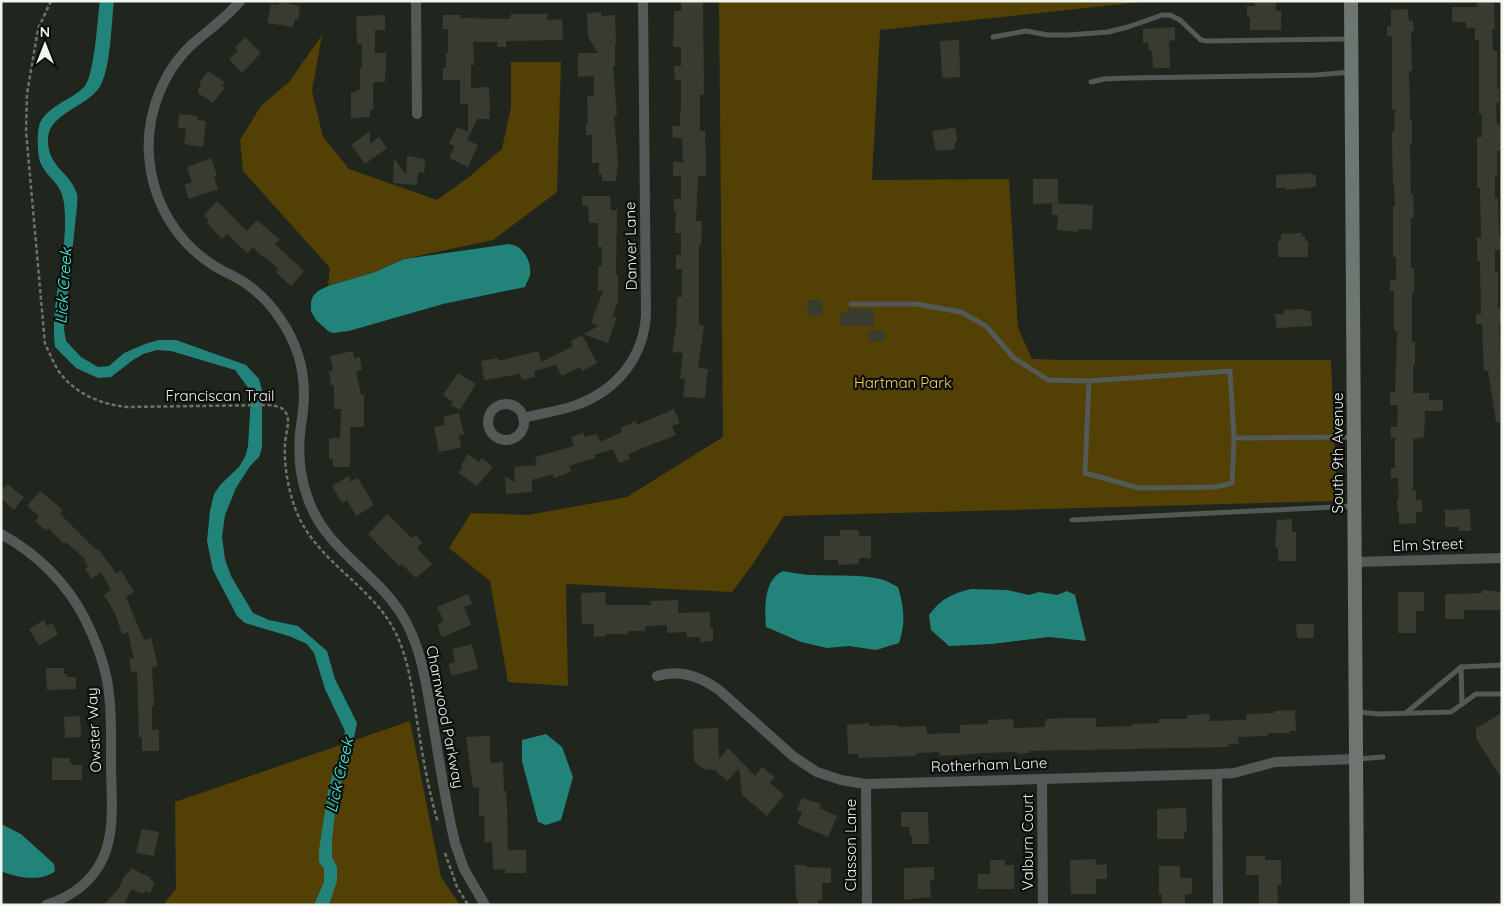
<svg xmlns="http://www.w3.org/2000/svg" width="1503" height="906" font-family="Quicksand,sans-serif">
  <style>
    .green { fill: #524004 }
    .water { fill: #21837a }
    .building { fill: #3a3b30 }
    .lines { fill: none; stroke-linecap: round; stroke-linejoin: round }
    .path { stroke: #6d726a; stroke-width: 2.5; stroke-dasharray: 4 2.5; stroke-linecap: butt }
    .lane { stroke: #535956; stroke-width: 5 }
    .street { stroke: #535956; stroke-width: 10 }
    .secondary { stroke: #6e7672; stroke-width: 14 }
    .labels { text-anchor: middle; stroke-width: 4.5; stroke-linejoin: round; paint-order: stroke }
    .street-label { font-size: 15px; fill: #eff4ee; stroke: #0b0e0a }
    .park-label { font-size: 15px; fill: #fbd260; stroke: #0b0e0a }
    .water-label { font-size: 16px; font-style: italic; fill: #4af8e9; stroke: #0b0e0a }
  </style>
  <rect width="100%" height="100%" fill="#20261d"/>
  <!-- green -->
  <g class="green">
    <path d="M719,1H1150L880,30L872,180L1009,179L1018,328L1032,359L1067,360H1331L1337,501L784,516L753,564L732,592L566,584L568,686L508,682L490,581L449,548L471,513L528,515L627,497L723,437Z"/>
    <path d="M322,35L312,91L323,137L349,169L437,200L469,177L502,149L511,107V62H561L557,192L493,240L404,259L375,272L328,286L330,268L243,171L240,140L261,106L289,82Z"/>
    <path d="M410,721L441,877L460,905H163L176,889L175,802Z"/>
  </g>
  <!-- water -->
  <g class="water">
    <path d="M100,1H114C111,24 111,70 99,88C85,108 46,114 48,142C49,168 71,173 77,194C78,198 77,202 77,206L64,329L66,341L81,357L98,367L109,366L124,353L145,344L159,340H176L246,365L259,379L262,390V448L259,457L250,466L236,488L225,515L222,537L225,559L231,576L253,613L269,620L298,626L327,651L335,679L357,723L349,761L337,794L332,841V857L337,867V881L329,905H314L324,882V869L319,862V850L329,785L341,752L345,731L325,689L314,653L307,644L289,636L245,623L237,616L213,570L207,541L210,511L214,494L221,484L239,467L245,457L248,446L251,398L249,389L235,370L171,351L157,350L143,354L133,360L111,377L98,378L76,368L55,347C49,302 70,251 64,203C61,182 48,179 41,164C37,155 37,136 39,126C44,107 72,100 84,87C95,75 97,19 100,1Z"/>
    <path d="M509,244C523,245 532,262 530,275C529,279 526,283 525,287L443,304L349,331L333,333L328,331L316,320L311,311V302L313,296L318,291L328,286L375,272L404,259Z"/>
    <path d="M783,571C815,579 848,572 880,579C886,580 892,584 898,587C904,608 906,622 899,643L876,650L849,646L827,648L801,642L766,627C765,609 763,580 783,571Z"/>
    <path d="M971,589L1007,590L1029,595L1039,592L1057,595L1067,591L1075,595L1086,641L1049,637L992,644L949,646L931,630L929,615C942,598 952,594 971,589Z"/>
    <path d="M546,734L562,747L573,777L561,820L546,825L538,822L522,761V740Z"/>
    <path d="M1,824L21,834L54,864L55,871C42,882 16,878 1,871Z"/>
  </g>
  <!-- building -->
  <g class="building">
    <path d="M681,1H703L704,95H700V131H705L706,175L698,176L696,221H702L701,245H699V325L704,326L698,368L708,369L705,398L683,397L685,379L680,378L683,353L672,352L676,328L677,297H682V269H676V255H681V233H675L676,211H674V199H681V176H673V162H683L682,138H673L672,126H680V111H681V80H675L674,66H681V47H673L674,11H681Z"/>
    <path d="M1255,1H1276V11H1281V30H1250V17H1247V6H1255Z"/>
    <path d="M1477,1H1494L1495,29H1492L1493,51H1497V89H1499V103H1496L1497,125H1500V151H1497V176H1495V198H1498L1499,238H1501V250H1495V272H1498V309H1502V323H1499L1502,422H1496L1488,371H1484L1482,324H1476V314H1481L1480,261H1477V238H1481L1480,188H1477V137H1482V114H1479V40H1475V28H1466V22H1452V7H1477Z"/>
    <path d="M279,2L300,6L298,20L295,19L293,27L267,23L271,4L279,5Z"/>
    <path d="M1408,9L1409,21H1413L1414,31H1411L1412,71H1409L1410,120H1412V144H1410L1411,194H1413L1414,218H1411V268H1414V292H1412V342H1415V365H1413V393H1429V400H1443V411H1425L1424,437L1413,439V490H1416V500H1422V512H1416V523L1399,524V511H1397V499H1399L1398,478H1391V468H1395V438H1391V427H1397L1398,405H1390V392H1395L1397,331H1394V291H1390V281L1396,279V257H1393V206H1395L1394,184H1393L1392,144V132H1394L1395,110H1392V36H1387V26H1391V10Z"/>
    <path d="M601,12V16L615,15L616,44H615V66H613L617,116H614L618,161L616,181H602V174H599V163H592V135H586V123H588L587,96H594V76L578,77V53H598L588,37L587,13Z"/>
    <path d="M511,14H547V20L562,19L563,40L506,41V47H497V42H473L474,65H471V88L489,87L490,119H477L467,140L478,145L468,167L449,158L455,146L449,144L457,127L468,132V104H460V80H443V68H446V53H448V29H443V15H461V18L510,19Z"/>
    <path d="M385,15V30H375V53H386L385,82H373V110H370V117L351,118V92H357V90H360V68H362V44H357L356,16Z"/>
    <path d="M1175,27V40L1169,41L1170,68H1153L1152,51H1149L1148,42L1143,43V29Z"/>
    <path d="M245,37L261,53L242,73L229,59L238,51L235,48Z"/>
    <path d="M959,40L960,77L942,78L940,41Z"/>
    <path d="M208,71L225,82L222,85L225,87L213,103L198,93V89L201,85L199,84Z"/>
    <path d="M179,114L198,116L197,120L206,121L203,147L184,144L186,129L178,128Z"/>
    <path d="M952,128L956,129L957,142H955V149L936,151L932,131Z"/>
    <path d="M370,131V144L379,137L387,148L365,164L351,145Z"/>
    <path d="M407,156L425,159L424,173L418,172L417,185L393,183L394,158L406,175Z"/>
    <path d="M211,158L217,176L214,177L218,189L189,199L184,185L192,182L187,167Z"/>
    <path d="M1311,173V175H1316V187L1286,190V188H1276V175Z"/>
    <path d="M1033,179H1058V203L1033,204Z"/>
    <path d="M582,196H610L611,210H617L616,275H618V301L612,318L617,316L608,343L583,334L599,326L591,323L603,291H598V266H602V247H598V223H589L588,206H582Z"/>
    <path d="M217,201L247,231L257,220L280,240L275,244L304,271L291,286L276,272L278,269L264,256L263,257L253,247L247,253L227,234L222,239L207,223L209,221L204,215Z"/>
    <path d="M1052,203L1093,205L1092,230L1079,229L1078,232L1057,230L1058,215H1052Z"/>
    <path d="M1302,233V236H1305V241H1308V257H1278V241H1281V234Z"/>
    <path d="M808,300H821L823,316L807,315Z"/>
    <path d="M848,309H873L874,326H840V313H847Z"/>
    <path d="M1305,309V311H1311L1312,326L1278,328L1276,327L1275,314H1284V310Z"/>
    <path d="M868,331H884L885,341H869Z"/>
    <path d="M582,335L597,363L582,371L580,367L562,376L556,365L534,371L535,377L522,380L520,374L484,380L481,361L498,358L499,361L538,351L541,362L573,346L571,341Z"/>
    <path d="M353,351L354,358L360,357L362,370L356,371L361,395H364V427H350V467H333V459H329V438H340L341,409H334V385H331L329,371L333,370L330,356Z"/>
    <path d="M458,373L476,384L460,410L451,405L453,402L443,395Z"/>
    <path d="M674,409L680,423L672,426L676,435L628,454L630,459L619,463L613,449L594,455L595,458L569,466L571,472L554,478L553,474L532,480V492L506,494L505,476L515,483L514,467L537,465L535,457L574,446L571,437L583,433L585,437L597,434L600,442L622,432L620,428L636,421L637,425Z"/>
    <path d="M459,413L464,434L459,435L461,448L439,452L434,427L445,425L443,417Z"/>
    <path d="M468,454L479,462L482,458L493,467L477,486L458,473L463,466L461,465Z"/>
    <path d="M350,475V482L358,478L374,505L356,516L347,500L342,503L332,486Z"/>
    <path d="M7,484L24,497L14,510L1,498V491Z"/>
    <path d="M40,491L63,510L60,514L96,550L98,549L116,573L121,570L134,592L126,597L144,640L151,638L158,666L152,668L154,706H152V730H159V751H142V737H139L137,671L132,673L129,659L134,658L128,632L122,634L115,613L104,595L111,590L101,572L92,579L85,569L88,566L84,561L86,560L66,542L64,544L48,528L46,531L35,521L39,516L27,506Z"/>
    <path d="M1470,509L1471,531H1459V527H1445V510Z"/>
    <path d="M387,514L412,538L416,535L422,543L417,548L432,564L416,578L402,564L399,566L368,534Z"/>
    <path d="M1292,519V532H1296V561H1278V547H1275L1277,520Z"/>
    <path d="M840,530H859V536H871V558H859V564L838,565V560H824V536H840Z"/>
    <path d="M1482,590L1502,592V610H1464V619H1445V594L1482,593Z"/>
    <path d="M605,592L606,605H651L650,601L678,600V613L710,612V628H713V641L700,642V637H687L686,632L667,633V625L645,626V631H628V634H606V636L594,637V624H582L581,593Z"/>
    <path d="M1398,592H1424V611H1416V633H1398Z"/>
    <path d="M468,594L472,604L464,607L471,625L442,637L437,625L444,621L437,607Z"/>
    <path d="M44,620L47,626L52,623L58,634L39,646L29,629Z"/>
    <path d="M1296,624H1314V638H1297Z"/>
    <path d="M472,644L478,669L452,676L448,664L455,662L452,649Z"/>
    <path d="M46,668H64V674H67V677H76V689L47,690Z"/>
    <path d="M1295,710L1296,731H1289L1290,733H1268V736L1238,737L1239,744H1228L1229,747L1029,751V753L1017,754V752L986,753L940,756L939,752L916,753V756L858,758V754H848L847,725L869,723V726L898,725V727L926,726L927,734L960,733V725L988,724V720L1013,719L1014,728L1045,727L1046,719L1069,718H1096V727L1132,726V724L1159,723V719H1187V715L1210,714V721L1246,720V714L1274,713V711Z"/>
    <path d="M1502,713V779L1476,738V728Z"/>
    <path d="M80,716L81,737L65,738L64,717Z"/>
    <path d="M718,728L719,759L728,748L755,776L762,767L775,777L770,783L784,795L767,816L742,795L739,768L727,781L715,770L703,769L694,761L693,729Z"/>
    <path d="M490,736V763L503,762L504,791H506L507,805L508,850H526V873H505V869L493,870L492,842H485L484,816H479V787L473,788L466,737Z"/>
    <path d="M52,758H70V763H72V765H82V780H52Z"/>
    <path d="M802,798L821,804L819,808L837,816L828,837L797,824L802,812L797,810Z"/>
    <path d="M1186,808L1187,832H1184V839H1157V809Z"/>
    <path d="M901,812H928L929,844H912V836H910L909,827H901Z"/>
    <path d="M142,829L159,832L154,856L136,853Z"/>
    <path d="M1246,856H1265V860H1281V885H1277L1278,905H1259V875H1246Z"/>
    <path d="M1096,859V865L1107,864V879H1096V894H1071L1070,860Z"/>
    <path d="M990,860H1005V865H1014V889H978V874H990Z"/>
    <path d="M795,865H805L807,867L831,868V883H822V900H818V905H798V900L796,899Z"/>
    <path d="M1159,866H1180V878H1192V894H1185V905H1162V894H1159Z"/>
    <path d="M934,867V880H930L931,897L904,900V868Z"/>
    <path d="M131,868L151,878L150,880L155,882L150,893L145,891L143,894L131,889L124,905H104L119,888L126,873L128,874Z"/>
  </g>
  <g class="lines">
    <!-- path -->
    <g class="path">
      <path d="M51,1L38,29L27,94L26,131L45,344C50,353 54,365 60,373C76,394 102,405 128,407L268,405C277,406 283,406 287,415C290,423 285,436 285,445C284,466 288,488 295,508C313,557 362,580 389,621C409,652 412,691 418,727C423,759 429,792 438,823"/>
      <path d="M445,853L457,887L468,905"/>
    </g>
    <!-- lane -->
    <g class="lane">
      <path d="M993,37L1026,31L1048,35H1068L1108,32L1128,27L1162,15H1170L1180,20L1201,40L1207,41L1349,39"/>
      <path d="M1091,82L1104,79L1128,78L1316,75L1351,72"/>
      <path d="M851,304H916L961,312L986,326L1014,358L1048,380L1089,381"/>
      <path d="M1230,371L1234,438L1232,483L1216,487L1139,488L1085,473L1089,381Z"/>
      <path d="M1234,438L1353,437"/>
      <path d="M1072,520L1354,506"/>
      <path d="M1461,667L1462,704"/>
      <path d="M1356,712L1380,714L1451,712L1476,694H1502"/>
      <path d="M1406,713L1461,667L1502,665"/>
      <path d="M1356,759L1383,757"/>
    </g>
    <!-- street -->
    <g class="street">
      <path d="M240,1C227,17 211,28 196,41C164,68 146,113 149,155C152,200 175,241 213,265C220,270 228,273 235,277C253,286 270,303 281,320C296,342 304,368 304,394C304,407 302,420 300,433C298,455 300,476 307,496C325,552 380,573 406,622C422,652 426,684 432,717C439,759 445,801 455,843L464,869L485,905"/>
      <path d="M416,1L417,114"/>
      <circle cx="506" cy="422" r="18"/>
      <path d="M523,418C541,413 562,411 579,404C618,389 644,356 646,314L643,1"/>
      <path d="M1,534C36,553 67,583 85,619C95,639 103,659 107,680C112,708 111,736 111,764C111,794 116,829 103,858C92,882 71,897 46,905"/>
      <path d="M1355,562L1502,558"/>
      <path d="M657,676C680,669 700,676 719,690L794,757L817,772L841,780L866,784L1217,774L1234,773L1275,762L1356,759"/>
      <path d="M1217,774L1218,905"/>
      <path d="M1042,779L1043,905"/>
      <path d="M866,784L867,905"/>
    </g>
    <!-- secondary -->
    <path class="secondary" d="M1351,1L1357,905"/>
  </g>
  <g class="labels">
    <!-- street labels -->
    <g class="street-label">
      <text transform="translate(631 246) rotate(-91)" y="5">Danver Lane</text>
      <text x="220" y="401">Franciscan Trail</text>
      <text transform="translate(1338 453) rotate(-90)" y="5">South 9th Avenue</text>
      <text transform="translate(1428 545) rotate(-2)" y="5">Elm Street</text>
      <text transform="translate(445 717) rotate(79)" y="5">Charnwood Parkway</text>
      <text transform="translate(94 730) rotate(-93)" y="5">Owster Way</text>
      <text transform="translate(989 765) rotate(-2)" y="5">Rotherham Lane</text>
      <text transform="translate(1028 842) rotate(-90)" y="5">Valburn Court</text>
      <text transform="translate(851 845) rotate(-90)" y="5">Classon Lane</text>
    </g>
    <!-- park labels -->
    <g class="park-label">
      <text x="903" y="388">Hartman Park</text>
    </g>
    <!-- water labels -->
    <g class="water-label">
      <text transform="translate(63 286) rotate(-86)" y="6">Lick Creek</text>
      <text transform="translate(339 775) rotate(-77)" y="6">Lick Creek</text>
    </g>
  </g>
  <!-- border -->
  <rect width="1503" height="906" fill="none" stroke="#eff4ee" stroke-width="5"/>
  <!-- north arrow -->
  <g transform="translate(45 45)" stroke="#0b0e0a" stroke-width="4" paint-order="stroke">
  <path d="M0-4L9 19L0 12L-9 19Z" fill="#eff4ee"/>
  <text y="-8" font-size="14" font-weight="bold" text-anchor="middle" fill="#eff4ee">N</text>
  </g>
</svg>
